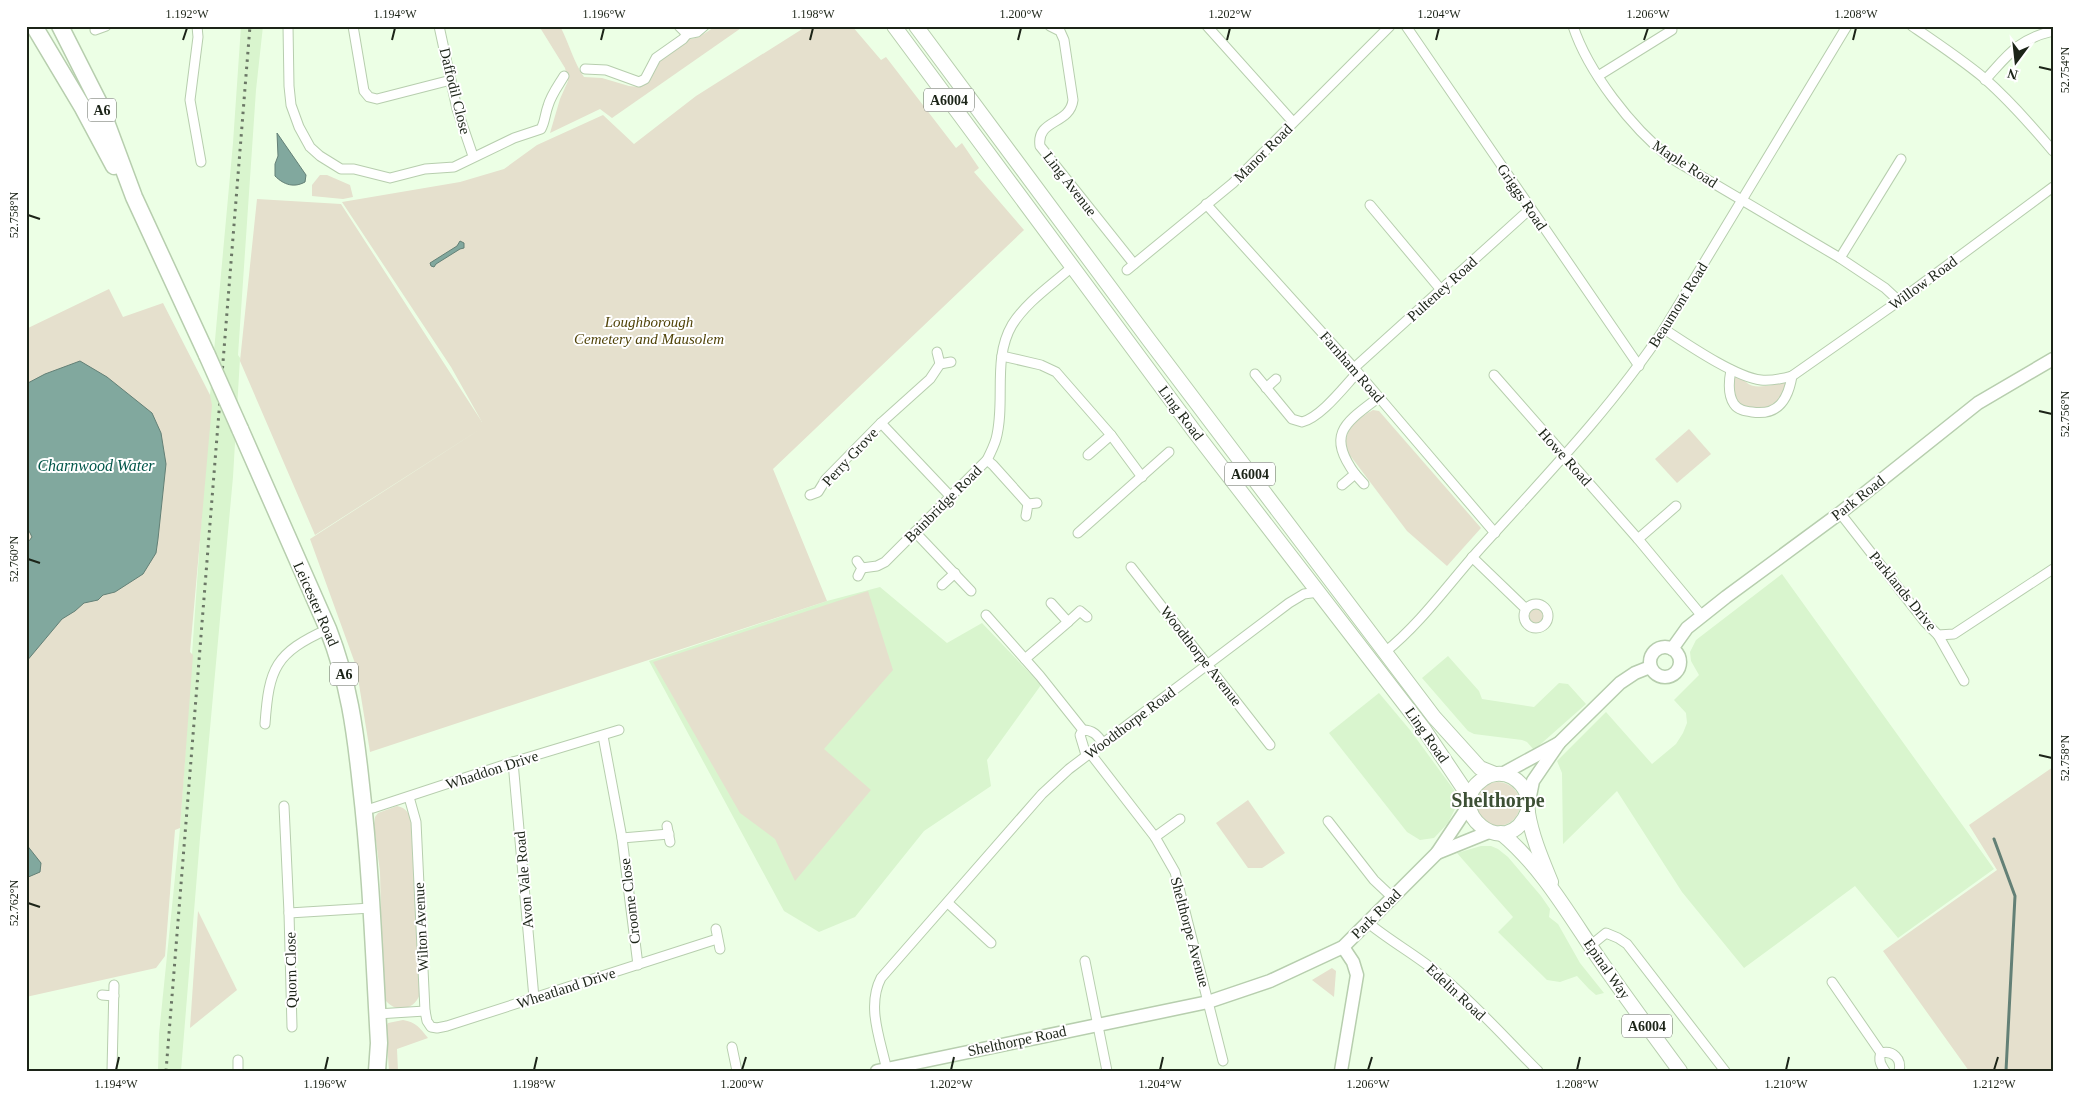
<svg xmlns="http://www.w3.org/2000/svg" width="2079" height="1097" font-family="Georgia,serif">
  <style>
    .built { fill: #d9f5ce }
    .green { fill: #e5e0cd }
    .water { fill: #81a89e; stroke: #638076 }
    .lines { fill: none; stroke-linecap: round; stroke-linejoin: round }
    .stream { stroke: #638076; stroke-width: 3 }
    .street-casing { stroke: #b7ceae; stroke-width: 11 }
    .secondary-casing { stroke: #b7ceae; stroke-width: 15 }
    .primary-casing { stroke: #b7ceae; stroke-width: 16 }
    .highway-casing { stroke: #b7ceae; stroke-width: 19 }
    .street { stroke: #fff; stroke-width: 9 }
    .secondary { stroke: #fff; stroke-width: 12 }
    .primary { stroke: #fff; stroke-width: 14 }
    .highway { stroke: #fff; stroke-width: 16 }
    .rail { stroke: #6b7766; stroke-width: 3; stroke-dasharray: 2.5 5; stroke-linecap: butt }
    .highway-bridge-casing { stroke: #b7ceae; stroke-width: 19; stroke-linecap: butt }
    .highway-bridge { stroke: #fff; stroke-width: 16 }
    .ticks { fill: none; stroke: #1c2418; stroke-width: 2 }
    .labels { text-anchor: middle; stroke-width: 4; stroke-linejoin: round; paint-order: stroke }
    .shield { fill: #fff; stroke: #60665d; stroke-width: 1 }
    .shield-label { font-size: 14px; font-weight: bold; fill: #1c2418 }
    .street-label { font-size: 15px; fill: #1c2418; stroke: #fff }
    .park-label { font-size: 15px; font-style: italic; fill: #514409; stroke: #fff }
    .water-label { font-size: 16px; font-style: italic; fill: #005649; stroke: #fff }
    .district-label { font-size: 20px; font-weight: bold; fill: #3d5035; stroke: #fff }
    .neatline { fill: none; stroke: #1c2418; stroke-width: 2 }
    .ticks-label { font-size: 12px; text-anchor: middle; fill: #1c2418 }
  </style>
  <rect width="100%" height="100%" fill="#ecffe5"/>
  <!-- built -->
  <g class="built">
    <path d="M241,26H263L256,90L238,355L240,358L233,477L200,838L181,1071H158L159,1034L180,828L210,395L233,143Z"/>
    <path d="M1782,574L1994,869L1898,938L1855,886L1744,968L1682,892L1617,791L1563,844L1562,773L1557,761L1606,712L1652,764L1676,744L1683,733L1687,723L1686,713L1674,700L1699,675L1691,661L1690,652L1696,640Z"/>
    <path d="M880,587L947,643L982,623L1041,685L987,760L991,786L924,831L855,917L819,932L784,911L649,661L827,601Z"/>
    <path d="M1448,656L1479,691L1482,699L1534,707L1559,683L1568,684L1586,704L1534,750L1527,742L1522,740L1474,734L1468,731L1422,678Z"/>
    <path d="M1379,693L1410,730L1454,790L1457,799L1456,807L1448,823L1434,838L1420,840L1407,832L1329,733Z"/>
    <path d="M1481,846H1491L1498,849L1508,857L1541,896L1550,909L1549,917L1558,924L1580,963L1604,993L1596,995L1589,989L1577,976L1560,982L1547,980L1498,932L1513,917L1457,853Z"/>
  </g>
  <!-- green -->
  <g class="green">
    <path d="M539,26H560C569,43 574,63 584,77L602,78L629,86L639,87L644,85L656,58L687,34L691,39L699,37L716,26H744L612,118L600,109L550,133L560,99L568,81L565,68Z"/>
    <path d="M807,26H852L881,60L886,57L956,148L962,143L979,168L974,172L1024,230L773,469L827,601L370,752L356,666L310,539L485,426L315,535L240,361L257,199L341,204L482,422L451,367L342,202L460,182L504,169L537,145L603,115L634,144L696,96Z"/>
    <path d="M320,175H327L350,185L353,197L343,199L312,196V185Z"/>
    <path d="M109,289L123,317L163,303L210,395L212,405L190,652L193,655L180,828L175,830L165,956L156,968L26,997V329Z"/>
    <path d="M1731,370C1741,374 1739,377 1746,382C1753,389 1764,386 1773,385L1777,380L1792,376L1786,396L1762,413L1734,404Z"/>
    <path d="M1373,410L1379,411L1481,528L1447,566L1407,531L1346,450C1342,431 1358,418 1373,410Z"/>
    <path d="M1689,429L1711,454L1677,483L1655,459Z"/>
    <path d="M868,591L893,670L824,749L871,790L795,881L775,839L740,813L653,662Z"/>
    <circle cx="1536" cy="616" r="12"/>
    <path d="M2053,767V1071H1969L1883,951L1997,870L1969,825Z"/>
    <circle cx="1498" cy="804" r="22"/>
    <path d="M1248,800L1285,853L1262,868H1248L1216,823Z"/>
    <path d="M397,806C407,808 410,814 411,824L420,994C413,1013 391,1013 383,996L380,872L374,825L375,817L378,813Z"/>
    <path d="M198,911L237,990L190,1028Z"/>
    <path d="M1332,968L1336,971L1334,997L1312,980Z"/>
    <path d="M403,1020C416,1022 420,1028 428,1038L397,1049L398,1071H389L386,1027L388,1023Z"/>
  </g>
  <!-- water -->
  <g class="water">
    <path d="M277,133L306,175L305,182C294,188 284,185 275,176V164L278,156Z"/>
    <path d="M460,241L464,243V248L460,249L436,264L434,267L431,266L430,263L457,246Z"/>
    <path d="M80,361L107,377L152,413L161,433L166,464L158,539L156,553L143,574L115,592L103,595L98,600L84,603L75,611L62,619L26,662V542L29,541L32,537L26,525V384L45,374Z"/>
    <path d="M26,844L41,863L40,872L26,878Z"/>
  </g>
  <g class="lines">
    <!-- stream -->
    <path class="stream" d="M1994,839L2015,896L2006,1071"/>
    <!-- street casing -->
    <g class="street-casing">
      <g id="street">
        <path d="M197,26L198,37L190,100L201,162"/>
        <path d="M288,26L289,86L291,105L299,127L310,147L320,156L341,169H354L390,178L425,169L454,167L514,138L541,129C545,122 545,114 548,106C551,95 558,86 564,76"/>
        <path d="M353,26L364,91L369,97L377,99L451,80"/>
        <path d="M439,26L457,109L473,156"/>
        <path d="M679,26L687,34L697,32L704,26"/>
        <path d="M1050,26L1060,31L1064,40L1073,100C1070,125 1036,119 1040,146L1134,264"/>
        <path d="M1207,26L1293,122"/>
        <path d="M1406,26L1639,366"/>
        <path d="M1573,26C1588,72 1632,128 1669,157L1840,258L1885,288L1899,301"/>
        <path d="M1912,26C1937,43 1961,59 1984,78C2009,100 2032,126 2053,151"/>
        <path d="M95,30L106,26"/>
        <path d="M585,69L606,70L639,82L645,79L656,58L683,39L687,34"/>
        <path d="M1598,76L1672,30"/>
        <path d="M1985,80C2008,55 2018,39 2053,31"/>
        <path d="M1206,204L1354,368L1495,533"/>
        <path d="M1370,205L1442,291"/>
        <path d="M1840,258L1901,159"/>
        <path d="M1127,270L1233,183L1390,26"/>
        <path d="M1664,329C1687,344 1735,377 1761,380C1771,381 1781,379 1792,376L1899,301L2053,187"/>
        <path d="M937,352L940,364L951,362"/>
        <path d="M1002,356L1041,365L1056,372L1111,435L1142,477"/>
        <path d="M1354,368L1530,209"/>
        <path d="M1731,370C1729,380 1728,395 1734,404C1738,410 1745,411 1752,412C1778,416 1788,400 1792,376"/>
        <path d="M1255,374L1292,419L1302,422C1321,417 1343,388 1357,373"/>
        <path d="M1494,375L1638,539L1702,616"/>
        <path d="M1266,388L1276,379"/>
        <path d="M881,423L951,497"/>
        <path d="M1088,455L1111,435"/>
        <path d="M987,460L993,465L1028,504"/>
        <path d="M1355,474L1364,484"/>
        <path d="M1342,485L1355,474C1326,434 1345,423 1378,398"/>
        <path d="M810,495L818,492L826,479L881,423L930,379L940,364"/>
        <path d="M1840,513L1925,622L1938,635L1954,634L2053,569"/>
        <path d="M1026,516L1028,504L1037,503"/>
        <path d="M915,532L971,591"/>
        <path d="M1078,533L1169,452"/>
        <path d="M1638,539L1676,506"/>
        <path d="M1472,557L1526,609"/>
        <path d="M857,561L862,568L858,576"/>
        <path d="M1131,567L1270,745"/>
        <path d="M862,568L877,566L885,562L987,460C990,454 994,446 996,439C1006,402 992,359 1012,325C1027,301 1052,285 1073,266"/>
        <path d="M942,585L955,573"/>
        <path d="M1051,603L1068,622L1080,611L1087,617"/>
        <circle cx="1536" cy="616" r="12"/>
        <path d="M986,615L1040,676L1083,730"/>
        <path d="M1938,635L1964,681"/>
        <path d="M1385,652C1420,624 1447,586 1477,552C1542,480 1610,410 1664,329L1847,26"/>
        <path d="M1025,659L1068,622"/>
        <path d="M265,724C269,668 275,653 328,629"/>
        <path d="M603,736L622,838L638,965"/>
        <path d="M1090,753L1155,837L1175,872L1223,1061"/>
        <path d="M1086,755L1080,735L1083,730C1093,730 1097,735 1103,743"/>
        <path d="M513,762L534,998"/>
        <path d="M409,797L416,822L425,1011L427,1021L431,1027L437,1028L447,1026L717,939"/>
        <path d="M284,806L289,913L292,1027"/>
        <path d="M364,809L373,808L513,762L619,730"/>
        <path d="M1328,821L1374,880L1392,897"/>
        <path d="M667,826L670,842"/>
        <path d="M1155,837L1180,819"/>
        <path d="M622,838L669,834"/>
        <path d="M948,903L991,943"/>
        <path d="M289,913L371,908"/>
        <path d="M1367,922C1390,941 1416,955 1439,974C1474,1003 1506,1039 1538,1071"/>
        <path d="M716,929L720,949"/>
        <path d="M1590,946L1606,933L1618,938L1627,944L1725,1071"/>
        <path d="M1085,961L1107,1071"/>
        <path d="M1832,982L1881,1053"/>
        <path d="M102,995L114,996"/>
        <path d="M377,1014L425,1011"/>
        <path d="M732,1047L737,1071"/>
        <path d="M112,1071L114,985"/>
        <path d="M238,1071V1060"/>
        <path d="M887,1071C881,1041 866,1007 881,978L1042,794L1069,769L1289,603L1304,594L1318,592"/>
        <path d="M1885,1071C1881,1065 1878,1060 1881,1053C1893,1050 1902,1059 1899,1071"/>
      </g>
    </g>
    <!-- secondary casing -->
    <g class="secondary-casing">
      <g id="secondary">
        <circle cx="1665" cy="662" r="15"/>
        <path d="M1672,649L1687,628L1726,597L1840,513L1978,403L2053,359"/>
        <path d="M1502,774L1559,743"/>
        <path d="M1529,801L1533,781L1559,743L1620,683L1635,673L1650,667"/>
        <path d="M1437,853L1489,832"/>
        <path d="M877,1071L1208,1002L1270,981L1343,947L1437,853L1469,805"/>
        <path d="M1341,1071L1357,975L1353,962L1343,947"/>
      </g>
    </g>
    <!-- primary casing -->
    <g class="primary-casing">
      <g id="primary">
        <path d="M894,26L1194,431L1423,728L1470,798"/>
        <path d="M916,26L1149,340L1434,717L1480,768L1495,774"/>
        <path d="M1528,811C1507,865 1440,809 1483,779C1491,773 1503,772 1512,777C1519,781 1524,787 1527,794C1529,800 1527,806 1528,813C1532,837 1542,860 1551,882"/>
        <path d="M1501,833C1541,866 1568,913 1597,956C1624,995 1652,1033 1680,1071"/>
      </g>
    </g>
    <!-- highway casing -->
    <g class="highway-casing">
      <g id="highway">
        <path d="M34,26L83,108L114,166"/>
        <path d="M60,26L99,103L134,197L207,355"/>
        <path d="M240,429L328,629C349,683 355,729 361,785C371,870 374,957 379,1043L377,1071"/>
      </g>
    </g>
    <!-- street -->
    <use href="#street" class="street"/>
    <!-- secondary -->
    <use href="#secondary" class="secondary"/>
    <!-- primary -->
    <use href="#primary" class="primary"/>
    <!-- highway -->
    <use href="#highway" class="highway"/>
    <!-- rail -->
    <path class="rail" d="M166,1071L250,26"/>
    <!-- highway-bridge casing -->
    <g class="highway-bridge-casing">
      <path id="highway-bridge" d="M207,355L240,429"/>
    </g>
    <!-- highway-bridge -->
    <use href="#highway-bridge" class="highway-bridge"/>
  </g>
  <!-- ticks -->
  <path class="ticks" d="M183,40L187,28M392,40L395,28M601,40L604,28M810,40L813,28M1018,40L1021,28M1227,40L1230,28M1436,40L1439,28M1644,40L1648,28M1853,40L1856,28M2039,67L2052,70M28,215L40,219M2039,411L2052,414M28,559L40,563M2039,755L2052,758M28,903L40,907M116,1070L119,1057M325,1070L328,1057M534,1070L537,1057M742,1070L746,1057M951,1070L954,1057M1160,1070L1163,1057M1368,1070L1372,1057M1577,1070L1580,1057M1786,1070L1789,1057M1994,1070L1998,1057"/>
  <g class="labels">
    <!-- shield labels -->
    <g class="shield">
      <rect x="924" y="88.5" width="50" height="23" rx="4"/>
      <rect x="88" y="98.5" width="28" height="23" rx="4"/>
      <rect x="1225" y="462.5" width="50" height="23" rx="4"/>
      <rect x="330" y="662.5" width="28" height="23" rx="4"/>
      <rect x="1622" y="1014.5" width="50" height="23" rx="4"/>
    </g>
    <g class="shield-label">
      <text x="949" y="105">A6004</text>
      <text x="102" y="115">A6</text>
      <text x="1250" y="479">A6004</text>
      <text x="344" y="679">A6</text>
      <text x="1647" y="1031">A6004</text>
    </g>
    <!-- street labels -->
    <g class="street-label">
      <text transform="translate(455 91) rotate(76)" y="5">Daffodil Close</text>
      <text transform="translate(1263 153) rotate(-45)" y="5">Manor Road</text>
      <text transform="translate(1685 164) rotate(33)" y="5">Maple Road</text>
      <text transform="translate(1070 184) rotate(52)" y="5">Ling Avenue</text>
      <text transform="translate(1522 197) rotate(56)" y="5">Griggs Road</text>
      <text transform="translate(1923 283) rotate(-36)" y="5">Willow Road</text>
      <text transform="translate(1442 289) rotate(-42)" y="5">Pulteney Road</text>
      <text transform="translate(1678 305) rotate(-58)" y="5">Beaumont Road</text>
      <text transform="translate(1352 367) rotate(49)" y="5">Farnham Road</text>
      <text transform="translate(1181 413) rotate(53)" y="5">Ling Road</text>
      <text transform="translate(850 457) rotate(-47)" y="5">Perry Grove</text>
      <text transform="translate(1565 457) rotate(48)" y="5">Howe Road</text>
      <text transform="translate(1858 498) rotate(-38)" y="5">Park Road</text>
      <text transform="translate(943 504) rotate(-45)" y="5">Bainbridge Road</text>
      <text transform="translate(1903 591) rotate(51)" y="5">Parklands Drive</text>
      <text transform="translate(316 604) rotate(66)" y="5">Leicester Road</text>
      <text transform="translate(1201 656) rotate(52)" y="5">Woodthorpe Avenue</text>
      <text transform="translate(1130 723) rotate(-37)" y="5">Woodthorpe Road</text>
      <text transform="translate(1427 735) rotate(55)" y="5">Ling Road</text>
      <text transform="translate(492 770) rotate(-18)" y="5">Whaddon Drive</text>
      <text transform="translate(524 880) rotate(-95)" y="5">Avon Vale Road</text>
      <text transform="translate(630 901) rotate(-97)" y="5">Croome Close</text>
      <text transform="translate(1376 914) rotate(-45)" y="5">Park Road</text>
      <text transform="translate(421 927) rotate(-93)" y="5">Wilton Avenue</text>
      <text transform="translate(1190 932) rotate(75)" y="5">Shelthorpe Avenue</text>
      <text transform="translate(1607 969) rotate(55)" y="5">Epinal Way</text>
      <text transform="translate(291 970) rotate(-91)" y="5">Quorn Close</text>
      <text transform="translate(566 988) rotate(-18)" y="5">Wheatland Drive</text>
      <text transform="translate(1456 992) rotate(43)" y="5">Edelin Road</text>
      <text transform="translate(1017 1041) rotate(-12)" y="5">Shelthorpe Road</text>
    </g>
    <!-- park labels -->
    <g class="park-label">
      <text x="649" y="327">Loughborough<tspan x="649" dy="17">Cemetery and Mausolem</tspan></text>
    </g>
    <!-- water labels -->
    <g class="water-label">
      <text x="96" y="471">Charnwood Water</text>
    </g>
    <!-- district labels -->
    <g class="district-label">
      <text x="1498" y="807">Shelthorpe</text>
    </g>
  </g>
  <!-- border -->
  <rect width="2079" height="1097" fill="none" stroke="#ffffff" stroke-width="55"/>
  <!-- north arrow -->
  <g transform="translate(2016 62) rotate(195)" stroke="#ffffff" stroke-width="4" paint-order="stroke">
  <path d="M0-4L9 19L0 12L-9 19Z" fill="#1c2418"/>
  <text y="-8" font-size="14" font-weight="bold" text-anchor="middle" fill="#1c2418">N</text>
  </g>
  <rect x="28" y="28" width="2024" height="1042" class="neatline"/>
  <g class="ticks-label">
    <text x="187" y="18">1.192°W</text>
    <text x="395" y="18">1.194°W</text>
    <text x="604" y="18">1.196°W</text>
    <text x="813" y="18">1.198°W</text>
    <text x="1021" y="18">1.200°W</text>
    <text x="1230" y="18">1.202°W</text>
    <text x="1439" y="18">1.204°W</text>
    <text x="1648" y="18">1.206°W</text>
    <text x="1856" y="18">1.208°W</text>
    <text transform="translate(2065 70) rotate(-90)" y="4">52.754°N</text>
    <text transform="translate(14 215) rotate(-90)" y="4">52.758°N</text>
    <text transform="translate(2065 414) rotate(-90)" y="4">52.756°N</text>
    <text transform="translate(14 559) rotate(-90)" y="4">52.760°N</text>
    <text transform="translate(2065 758) rotate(-90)" y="4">52.758°N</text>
    <text transform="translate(14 903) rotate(-90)" y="4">52.762°N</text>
    <text x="116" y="1088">1.194°W</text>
    <text x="325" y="1088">1.196°W</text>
    <text x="534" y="1088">1.198°W</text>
    <text x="742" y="1088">1.200°W</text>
    <text x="951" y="1088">1.202°W</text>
    <text x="1160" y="1088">1.204°W</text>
    <text x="1368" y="1088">1.206°W</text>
    <text x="1577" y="1088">1.208°W</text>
    <text x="1786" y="1088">1.210°W</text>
    <text x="1994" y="1088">1.212°W</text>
  </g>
</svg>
